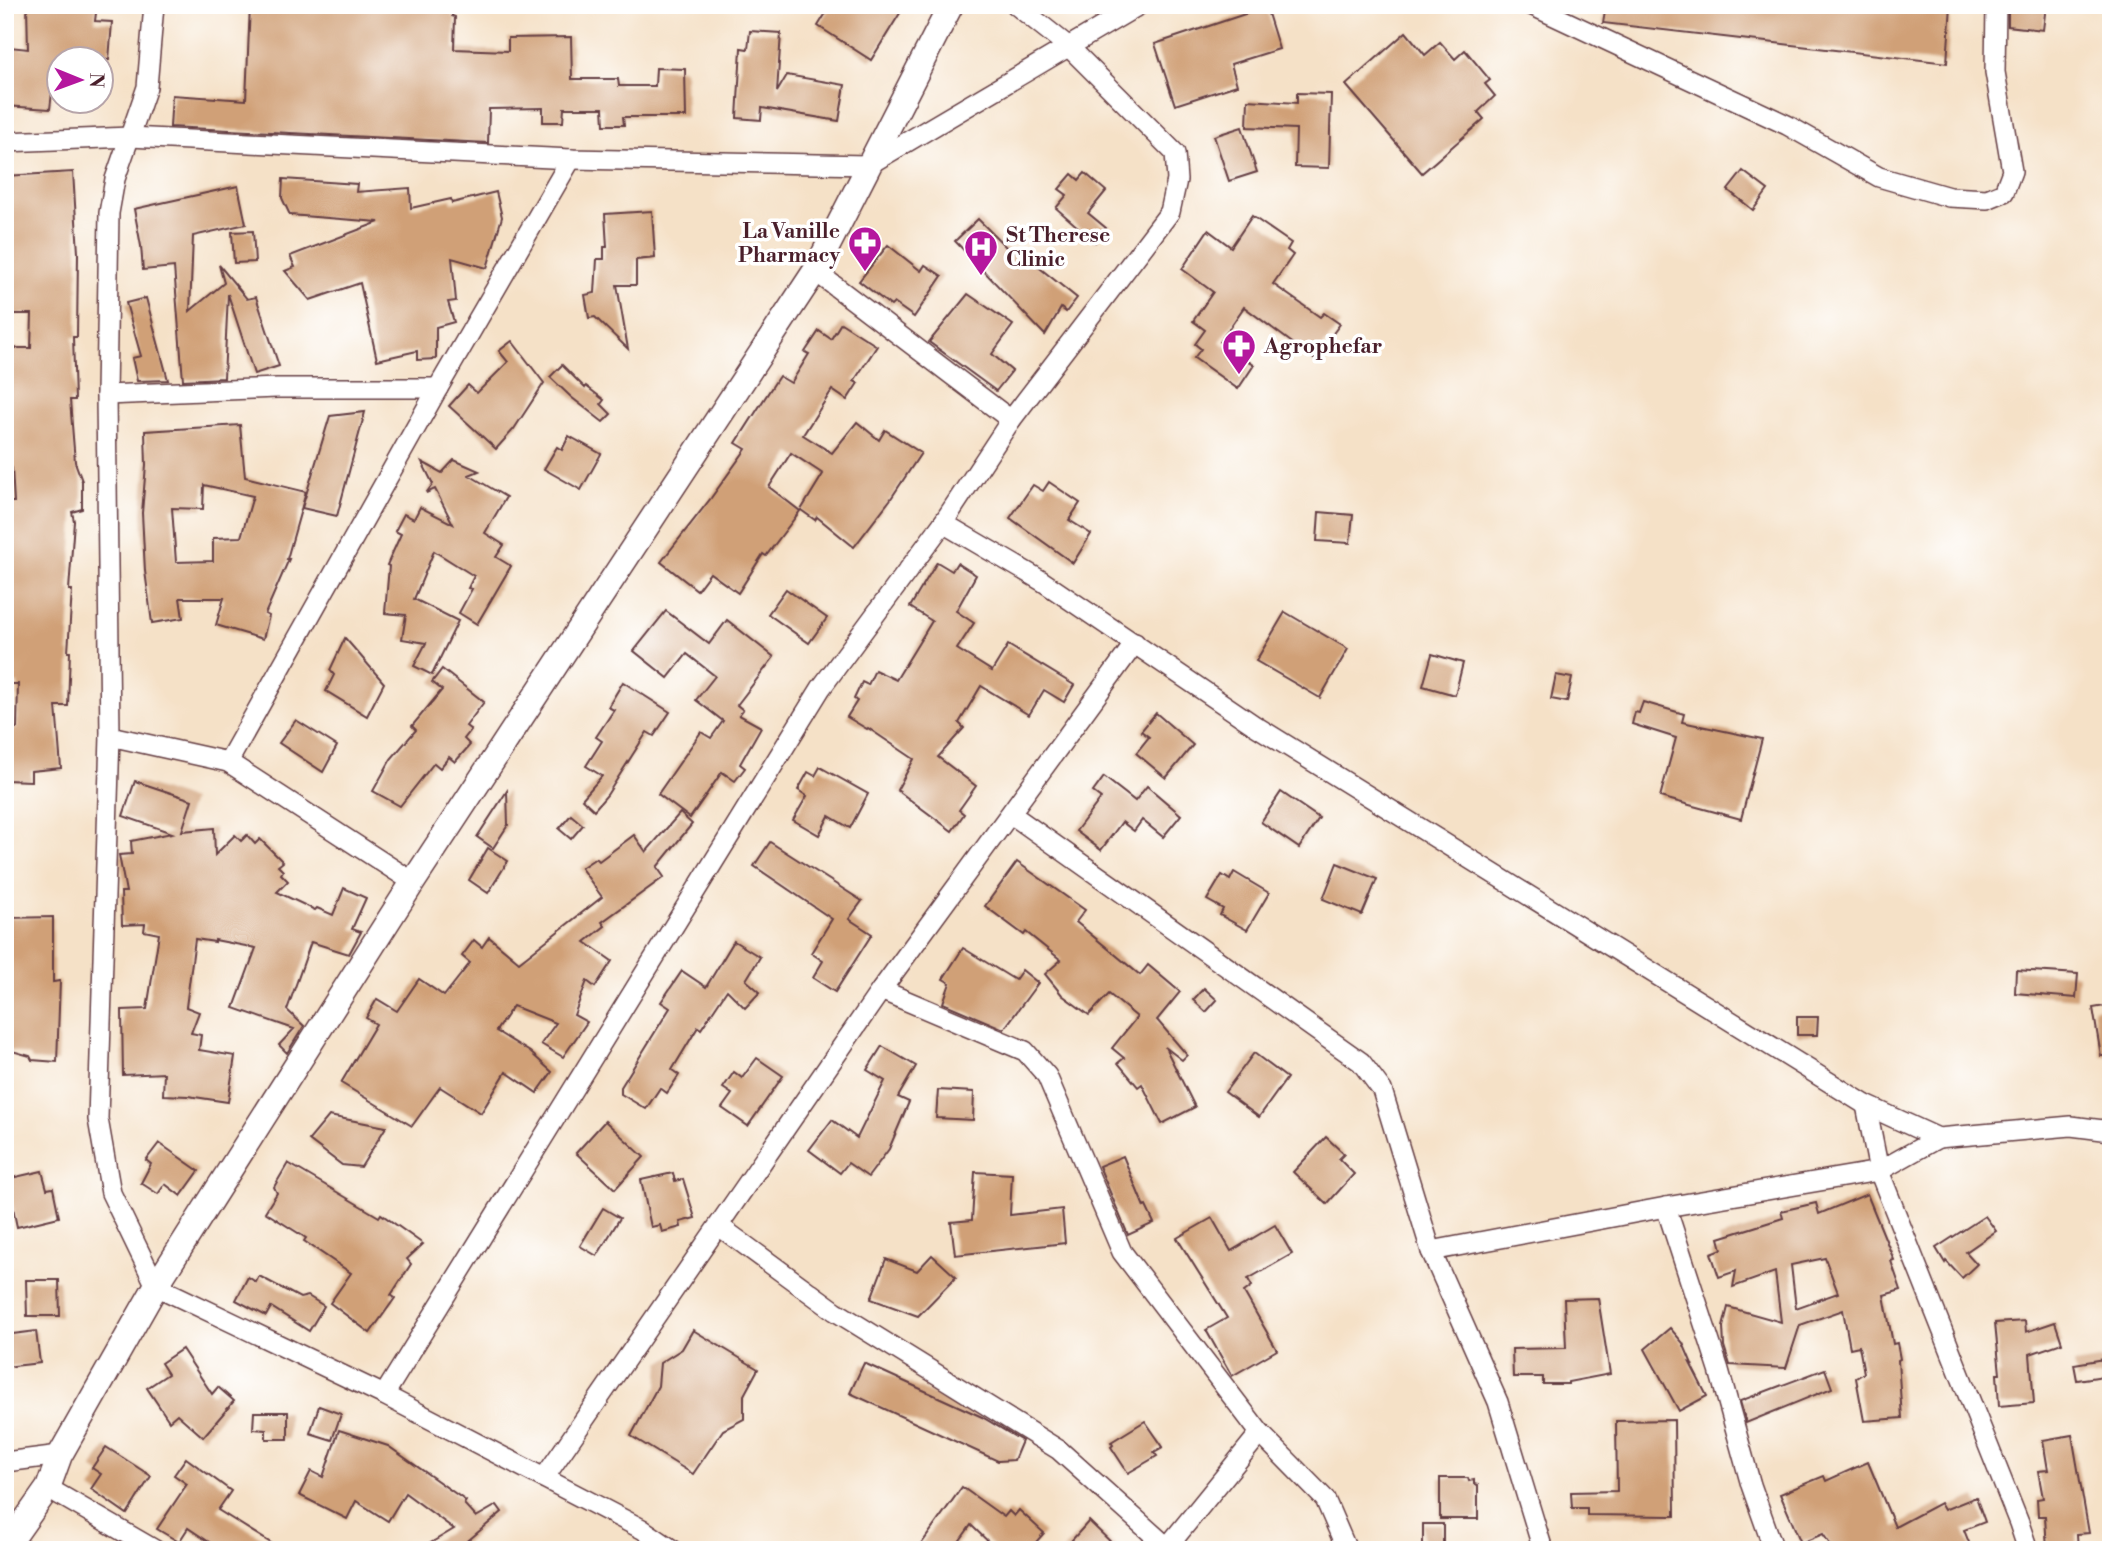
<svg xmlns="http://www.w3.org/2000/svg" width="2116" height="1555" font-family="'Libre Bodoni',serif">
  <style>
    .building { fill: #d0a077; fill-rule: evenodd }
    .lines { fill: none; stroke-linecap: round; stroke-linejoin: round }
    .minor-casing { stroke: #643c42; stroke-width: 22 }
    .tertiary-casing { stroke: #643c42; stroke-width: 27 }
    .minor { stroke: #fff; stroke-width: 19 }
    .tertiary { stroke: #fff; stroke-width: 24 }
    .labels { text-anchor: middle; stroke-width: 7; stroke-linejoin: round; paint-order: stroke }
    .poi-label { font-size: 21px; font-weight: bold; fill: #4a1f2b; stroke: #fff; text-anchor: start }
  </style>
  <rect width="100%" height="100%" fill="#fff"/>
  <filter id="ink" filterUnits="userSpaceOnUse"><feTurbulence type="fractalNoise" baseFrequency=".0143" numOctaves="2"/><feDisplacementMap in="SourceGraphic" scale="14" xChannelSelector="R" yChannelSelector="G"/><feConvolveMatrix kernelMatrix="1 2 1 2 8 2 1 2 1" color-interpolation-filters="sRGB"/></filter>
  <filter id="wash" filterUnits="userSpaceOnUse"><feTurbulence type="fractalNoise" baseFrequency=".00686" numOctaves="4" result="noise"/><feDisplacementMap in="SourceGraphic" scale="28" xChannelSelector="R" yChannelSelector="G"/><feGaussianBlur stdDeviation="1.57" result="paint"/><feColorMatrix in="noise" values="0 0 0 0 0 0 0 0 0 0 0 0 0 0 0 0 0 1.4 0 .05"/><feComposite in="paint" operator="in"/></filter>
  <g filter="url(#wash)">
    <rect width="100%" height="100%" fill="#f5e1c7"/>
    <g id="blocks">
      <!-- building -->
      <g class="building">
        <path d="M27,5H97L95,21L112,22L109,60H56L50,109L5,106V84L10,47L28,49Z"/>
        <path d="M250,5H452V16L455,17L454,49L508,51V38L571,37L572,79H618L619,86H655L656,68L685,69L686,117H623L624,125H604L603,108H564L563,122H543V108L489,109L488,143L170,127L172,95L246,100Z"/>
        <path d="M831,5H905L871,60L818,26Z"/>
        <path d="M1606,5H1951L1947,63L1603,23Z"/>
        <path d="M2008,5H2046L2043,30L2008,26Z"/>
        <path d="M1266,7L1279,49L1231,64L1237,85L1175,105L1155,44Z"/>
        <path d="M750,31L781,33L777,92L787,75L845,85L839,121L762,108L761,120L737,118L741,48L748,49Z"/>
        <path d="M1406,32L1425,55L1440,42L1455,59L1465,50L1490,80L1485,84L1495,96L1478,112L1484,119L1422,173L1346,85Z"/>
        <path d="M1297,93L1331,94L1329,168L1295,167L1296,129L1247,127L1248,100L1297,103Z"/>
        <path d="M1242,127L1257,172L1229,181L1214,136Z"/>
        <path d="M1743,171L1768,190L1753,210L1728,190Z"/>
        <path d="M73,172L78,253L77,337H73L75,400H70L75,462L82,481V509L72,512L74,521L69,590H72L68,652H70L68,706H56L61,768L31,771V781L5,780V730L17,728L18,684H5V502H14L12,468H5V348H31L32,314H6L5,176Z"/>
        <path d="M1085,173L1106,191L1088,213L1106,228L1095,242L1056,208L1067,195L1059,189L1072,174L1079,180Z"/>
        <path d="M283,179L357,184L356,192L410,188L411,208L451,199L452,203L496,192L502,217L487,268L452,258L456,301L448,302L454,322L436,327V359L417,360V351L377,360L360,283L310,300L285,271L295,267L290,256L379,222L290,215L282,198Z"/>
        <path d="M238,186L246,224L193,236L190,311L224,283L219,265L247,299L256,297L279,366L254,374L228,294L224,378L183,380L174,267L143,270L141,246L134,209Z"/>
        <path d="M652,211L655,258L636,260V285H617L628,349L595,317L589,318L585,295L595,293L597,259H604V247H607L605,214Z"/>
        <path d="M1252,216L1291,243L1287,250L1293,255L1273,284L1320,317L1324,313L1340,324L1314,359L1244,307L1220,342L1254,365L1238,389L1194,358L1201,349L1195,344L1205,330L1193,321L1213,292L1182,269L1208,230L1231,247Z"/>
        <path d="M978,219L1012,253L1016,249L1077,298L1066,312L1061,308L1045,335L955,241Z"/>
        <path d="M253,231L255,262L234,263L232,232Z"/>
        <path d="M888,245L921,271L925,265L942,276L914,317L894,303L891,306L859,281Z"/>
        <path d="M968,294L1013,325L992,354L1012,371L996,391L929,342Z"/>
        <path d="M146,298L168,380L137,381L132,358L141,356L126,303Z"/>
        <path d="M841,323L877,346L854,381L858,383L847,400L832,390L803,435L832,453L857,422L879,440L885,430L921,453L890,500L854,547L817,517L815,520L801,510L823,474L791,453L769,487L800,511L766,556L763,554L738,593L710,573L697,590L661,562L711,498L746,449L736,443L779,376L791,383L809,354L805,352L819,331L831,339Z"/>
        <path d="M512,341L544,383L514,429L496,449L449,406L468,385L477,393L508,362L499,351Z"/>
        <path d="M562,365L585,388L586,386L604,400L601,404L611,414L603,422L571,397L550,377Z"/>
        <path d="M365,412L337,516L302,508L330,416Z"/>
        <path d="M240,425L245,477L306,492L287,559H289L265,614L269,616L263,639L216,625L224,598H180L183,618L152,623L145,571L142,513L146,465L145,431ZM204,485L253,496L241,537L213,538V561L176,562L172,508L203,509Z"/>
        <path d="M569,436L601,454L581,490L544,469L557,447L562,450Z"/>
        <path d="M454,460L479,471L469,475L506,497L485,533L504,545L496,557L511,566L477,624L459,613L472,589L468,588L474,576L434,551L414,599L458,621L432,675L414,666L426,643L402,639L406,615L385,613L389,566L387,565L401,534L395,531L404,514L414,519L420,507L453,524L435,489L426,493L433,484L422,462L442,473Z"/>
        <path d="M1049,482L1080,503L1069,520L1091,534L1073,563L1010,518L1033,485L1043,491Z"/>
        <path d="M1319,512L1353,515L1350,543L1317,541Z"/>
        <path d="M937,562L952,571L957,563L976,575L956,611L974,623L957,649L992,671L1008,645L1074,685L1064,702L1044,690L1029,715L981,686L959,723L964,728L938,757L976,786L959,810L964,814L952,831L897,790L914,759L868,728L867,729L847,717L857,701L854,699L862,682L868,685L875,670L896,680L932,621L910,607Z"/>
        <path d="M786,589L827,618L809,643L768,614Z"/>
        <path d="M666,611L709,644L727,620L774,657L737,705L743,710L739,715L761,727L740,764L745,768L735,781L722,772L690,818L658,794L701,732L711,738L723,721L696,700L715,676L687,654L668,678L634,651Z"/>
        <path d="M1285,612L1348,649L1320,698L1256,661Z"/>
        <path d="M345,638L384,683L367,716L326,691L334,675L330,670Z"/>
        <path d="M1432,654L1463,663L1455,695L1423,686Z"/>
        <path d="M442,669L484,702L466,726L471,730L464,739L470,745L455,762L449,757L440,768L434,763L400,806L373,791L391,759L416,730L412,726L442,690L432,682Z"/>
        <path d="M1556,675L1572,678L1567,702L1551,699Z"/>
        <path d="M623,682L670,712L654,736L647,732L607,795L594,810L582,799L602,776L586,766L602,741L596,737L614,710L608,707Z"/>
        <path d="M1643,702L1684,714L1682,722L1762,739L1741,819L1660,797L1676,738L1632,724L1635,712L1639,713Z"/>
        <path d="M1156,713L1193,745L1166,778L1136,753L1149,737L1141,731Z"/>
        <path d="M296,720L337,746L323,772L279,743Z"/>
        <path d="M820,767L868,794L850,828L829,816L819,835L793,820L807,796L798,790L808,772L815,776Z"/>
        <path d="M1104,777L1135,801L1147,786L1181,815L1163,837L1142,820L1134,831L1122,822L1101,850L1076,831L1101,798L1093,792Z"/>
        <path d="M135,781L192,800L182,831L214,828L215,855L235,835L241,841L247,835L255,844L260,839L283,862L278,866L283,871L281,874L288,881L277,892L315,910L317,908L333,915L344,888L366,898L352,929L361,932L349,954L311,942L287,1010L304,1026L287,1053L279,1045L294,1029L234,1008L256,948L215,940V942L195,939L186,1007L199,1012L191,1033L201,1035L199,1050L235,1056L228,1102L188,1096L163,1095L164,1073L123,1075L122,1010L147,1009L159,934L144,931L145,924L122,925L121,892H126L119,855L132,854L131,841L172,833L123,816Z"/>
        <path d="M507,791L508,825L493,848L477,837Z"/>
        <path d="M1281,792L1319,818L1299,848L1261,822Z"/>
        <path d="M680,813L692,824L657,867L664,877L602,922L605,926L585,942L612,961L595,987L587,981L574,1015L587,1022L563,1057L541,1044L556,1023L513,1006L496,1031L530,1052L552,1072L537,1093L506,1072L481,1113L440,1087L412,1126L341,1083L376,1024L366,1018L377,999L397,1011L419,979L444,996L470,963L462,956L474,940L482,947L489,937L519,962L602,897L581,868L596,858L599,861L634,835L646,852Z"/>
        <path d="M571,815L583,825L571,839L559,829Z"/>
        <path d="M770,842L862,901L849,919L872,934L835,992L813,978L823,961L811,953L832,919L754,866Z"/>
        <path d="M488,848L508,861L488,893L469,880Z"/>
        <path d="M1017,862L1085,910L1076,922L1140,975L1148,965L1180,992L1157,1020L1187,1055L1182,1060L1165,1047L1195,1107L1162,1124L1142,1084L1138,1087L1118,1063L1124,1058L1112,1048L1137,1017L1109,994L1089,1015L1062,995L1045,974L1061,960L1026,932L1024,935L985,906Z"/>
        <path d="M1337,863L1377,879L1362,915L1323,899Z"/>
        <path d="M1234,872L1269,893L1247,930L1220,915L1223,909L1207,900L1222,875L1230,880Z"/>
        <path d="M53,917V982L60,981L57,1062L32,1060L30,1056L5,1049V918Z"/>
        <path d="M734,941L760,957L746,980L760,992L745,1008L727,990L701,1029L698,1027L672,1070L679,1075L667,1093L660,1088L646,1109L621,1094V1087L670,1008L661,1002L682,971L706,987Z"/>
        <path d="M963,948L1015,980L1022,970L1038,983L1004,1029L943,1003L950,983L943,979Z"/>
        <path d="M2016,970L2078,974L2076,998L2015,993Z"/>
        <path d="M1204,988L1217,1000L1206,1012L1193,1000Z"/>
        <path d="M2111,1005V1056H2101L2093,1008Z"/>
        <path d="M1797,1017H1818L1817,1035H1797Z"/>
        <path d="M882,1046L916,1066L898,1097L909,1102L889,1149L868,1177L848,1163L840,1173L809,1150L832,1120L857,1138L885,1081L867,1070Z"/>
        <path d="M1254,1053L1287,1078L1259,1117L1225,1092Z"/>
        <path d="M757,1058L783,1076L748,1126L722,1108L732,1094L723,1088L734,1072L742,1078Z"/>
        <path d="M938,1090L974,1092L973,1120L936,1118Z"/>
        <path d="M329,1116L386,1127L361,1167L342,1165L309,1140Z"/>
        <path d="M605,1121L644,1157L615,1189L576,1153Z"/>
        <path d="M1326,1137L1344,1154L1339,1159L1354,1174L1327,1204L1293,1172Z"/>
        <path d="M159,1143L199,1171L181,1196L165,1184L158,1194L141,1183L151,1164L146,1160Z"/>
        <path d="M1123,1156L1144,1207L1146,1206L1154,1223L1128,1235L1099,1166Z"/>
        <path d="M288,1163L379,1217L381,1214L423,1244L407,1259L411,1264L391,1295L395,1298L370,1333L330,1303L351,1273L304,1241L306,1238L265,1212L277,1193L274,1187Z"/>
        <path d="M42,1171L47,1189L53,1188L59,1217L17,1227L7,1179Z"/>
        <path d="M975,1172L1012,1174L1010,1215L1062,1209L1065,1243L955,1255L951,1222L972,1220Z"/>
        <path d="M673,1173L675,1181L683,1179L695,1218L680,1222L681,1227L662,1232L660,1225L651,1227L641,1180Z"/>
        <path d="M1867,1194L1894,1260L1891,1261L1901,1290L1884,1295L1893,1344L1897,1343L1900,1359L1898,1360L1902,1418L1864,1421L1856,1378L1864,1373L1859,1346L1850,1348L1843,1310L1800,1325L1786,1368L1730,1365L1724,1346L1723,1327L1728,1307L1781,1322L1775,1272L1733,1287L1736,1271L1719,1277L1711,1253L1722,1249L1719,1238L1783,1218L1781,1211L1816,1203L1819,1214ZM1825,1258L1838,1293L1796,1308L1791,1265Z"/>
        <path d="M603,1208L620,1218L597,1256L580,1246Z"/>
        <path d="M1985,1216L1996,1231L1966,1252L1977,1264L1962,1278L1946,1261L1945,1263L1936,1248Z"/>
        <path d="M1212,1218L1231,1251L1275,1225L1292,1254L1248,1279L1252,1286L1244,1292L1277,1350L1232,1376L1206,1330L1227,1318L1177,1238Z"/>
        <path d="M932,1255L956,1277L918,1316L871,1299L886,1259L917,1271Z"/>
        <path d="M259,1276L300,1298L308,1296L324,1306L309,1331L271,1307L266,1316L236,1300L248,1277L256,1282Z"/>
        <path d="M26,1280H59L60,1316H27Z"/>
        <path d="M1598,1298L1610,1374L1568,1382V1384H1543V1377H1513L1512,1349L1566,1348L1564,1299Z"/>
        <path d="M2025,1321L2026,1332L2055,1322L2062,1343L2030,1354L2034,1403L1999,1406L1997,1374H2000L1995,1323Z"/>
        <path d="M1670,1328L1683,1343L1692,1364L1690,1363L1707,1396L1679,1411L1645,1349Z"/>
        <path d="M693,1330L758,1369L744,1395V1419L723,1430L693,1474L631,1436L658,1386L660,1363L682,1349Z"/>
        <path d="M36,1331L40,1363L5,1367V1335Z"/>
        <path d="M182,1349L212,1394L218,1387L234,1401L203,1437L177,1414L169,1421L147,1388L168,1374L161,1363Z"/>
        <path d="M2111,1358V1375L2077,1380L2074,1364Z"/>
        <path d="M864,1363L982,1417L1022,1441L1014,1460L998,1461L850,1393Z"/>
        <path d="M1825,1369L1832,1388L1746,1423L1740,1401Z"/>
        <path d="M319,1406L341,1414L332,1440L310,1433Z"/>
        <path d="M254,1412H288V1439H266V1430L253,1429Z"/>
        <path d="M1674,1420L1675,1516L1587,1515V1508H1572L1571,1492L1617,1491L1616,1421Z"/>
        <path d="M1145,1421L1163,1447L1154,1452L1157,1456L1128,1473L1111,1447L1113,1445L1111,1442Z"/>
        <path d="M339,1430L388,1446L466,1501L464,1504L476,1517L497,1505L502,1512L457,1550H419L454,1529L405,1493L388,1521L356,1501L347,1519L299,1495L311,1471L323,1477Z"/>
        <path d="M2072,1435L2089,1533L2077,1534L2078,1550H2047L2045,1516H2038L2037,1499L2043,1498L2038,1471L2048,1470L2043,1440Z"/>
        <path d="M106,1447L151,1476L127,1514L91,1489L101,1474L92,1468Z"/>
        <path d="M186,1458L231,1491L218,1510L282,1550H221L188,1528L179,1542L157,1529L187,1484L174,1475Z"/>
        <path d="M1868,1462L1895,1527L1940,1503L1944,1510L1976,1497L1985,1522L1964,1530L1972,1550H1834L1823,1534L1801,1543L1780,1494L1824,1476L1826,1481Z"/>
        <path d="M1440,1478H1468L1469,1481L1474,1480V1484L1478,1485V1519H1440Z"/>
        <path d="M962,1487L1004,1517L1009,1511L1014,1516L1019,1510L1044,1533L1029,1550H997L971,1525L953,1550H917Z"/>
        <path d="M1089,1521L1119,1550H1063Z"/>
        <rect x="1423" y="1524" width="20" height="22"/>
      </g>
    </g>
  </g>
  <g filter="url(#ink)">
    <use href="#blocks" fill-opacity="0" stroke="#643c42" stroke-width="2"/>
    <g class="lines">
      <!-- minor casing -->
      <g class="minor-casing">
        <g id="minor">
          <path d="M154,5L147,87L115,179L109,213L106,395L110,736L98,1119L111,1193L156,1286L384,1395L642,1529L673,1550"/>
          <path d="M1016,5L1069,47L1175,153L1177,180L1170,212L1011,420L943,523L1042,581L1254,725L1866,1105L1938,1138L2071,1126L2111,1131"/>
          <path d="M1531,5L1787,125L1879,177L1949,197L1987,199L2004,192L2012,171L1995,72L1996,5"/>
          <path d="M5,142L130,137L571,159L868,165L1139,5"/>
          <path d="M815,271L1011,420"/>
          <path d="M106,395L277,388H438"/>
          <path d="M110,736L228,762L413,882"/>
          <path d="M228,762L438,388L571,159"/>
          <path d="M1011,814L1361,1062L1382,1090L1431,1251L1498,1402L1543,1550"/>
          <path d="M881,990L1025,1051L1047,1076L1122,1252L1260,1433L1325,1499L1347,1550"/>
          <path d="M1866,1105L1879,1171L2019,1523L2028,1550"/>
          <path d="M1666,1207L1719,1370L1751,1485L1774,1550"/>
          <path d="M719,1226L835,1311L1059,1450L1167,1547"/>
          <path d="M1431,1251L1666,1207L1879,1171L1938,1138"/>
          <path d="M384,1395L821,688L943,523"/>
          <path d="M5,1462L60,1455"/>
          <path d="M544,1478L881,990L1135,643"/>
          <path d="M48,1488L155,1550"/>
          <path d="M1165,1550L1260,1433"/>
        </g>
      </g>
      <!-- tertiary casing -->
      <g class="tertiary-casing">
        <path id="tertiary" d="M5,1549L48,1488L60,1455L156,1286L413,882L815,271L951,5"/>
      </g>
      <!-- minor -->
      <use href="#minor" class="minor"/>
      <!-- tertiary -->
      <use href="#tertiary" class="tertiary"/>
    </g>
  </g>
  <!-- icons -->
  <defs>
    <g id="pharmacy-pin" transform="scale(1.75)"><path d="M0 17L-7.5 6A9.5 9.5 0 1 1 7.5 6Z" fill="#b5179e" stroke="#fff"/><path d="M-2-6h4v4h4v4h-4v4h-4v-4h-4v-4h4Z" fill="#fff"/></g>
    <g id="hospital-pin" transform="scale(1.75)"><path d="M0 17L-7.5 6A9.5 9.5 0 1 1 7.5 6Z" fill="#b5179e" stroke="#fff"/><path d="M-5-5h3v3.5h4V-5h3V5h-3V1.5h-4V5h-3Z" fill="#fff"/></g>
  </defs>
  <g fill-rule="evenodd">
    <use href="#pharmacy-pin" x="865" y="243"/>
    <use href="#hospital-pin" x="981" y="247"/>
    <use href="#pharmacy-pin" x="1239" y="346"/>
  </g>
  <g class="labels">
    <!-- poi labels -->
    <g class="poi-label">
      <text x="840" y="238" text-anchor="end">La Vanille<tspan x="840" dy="24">Pharmacy</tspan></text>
      <text x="1006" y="242">St Therese<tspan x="1006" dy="24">Clinic</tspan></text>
      <text x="1264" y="353">Agrophefar</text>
    </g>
  </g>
  <!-- margin -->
  <rect width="2116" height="1555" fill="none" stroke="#fff" stroke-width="28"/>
  <!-- north arrow -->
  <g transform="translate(80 80) rotate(91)"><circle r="33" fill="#ffffff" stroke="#b7a5aa" stroke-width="2"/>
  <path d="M0-5L12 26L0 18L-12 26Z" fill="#b5179e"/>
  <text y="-10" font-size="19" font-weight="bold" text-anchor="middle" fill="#4a1f2b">N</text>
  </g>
</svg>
